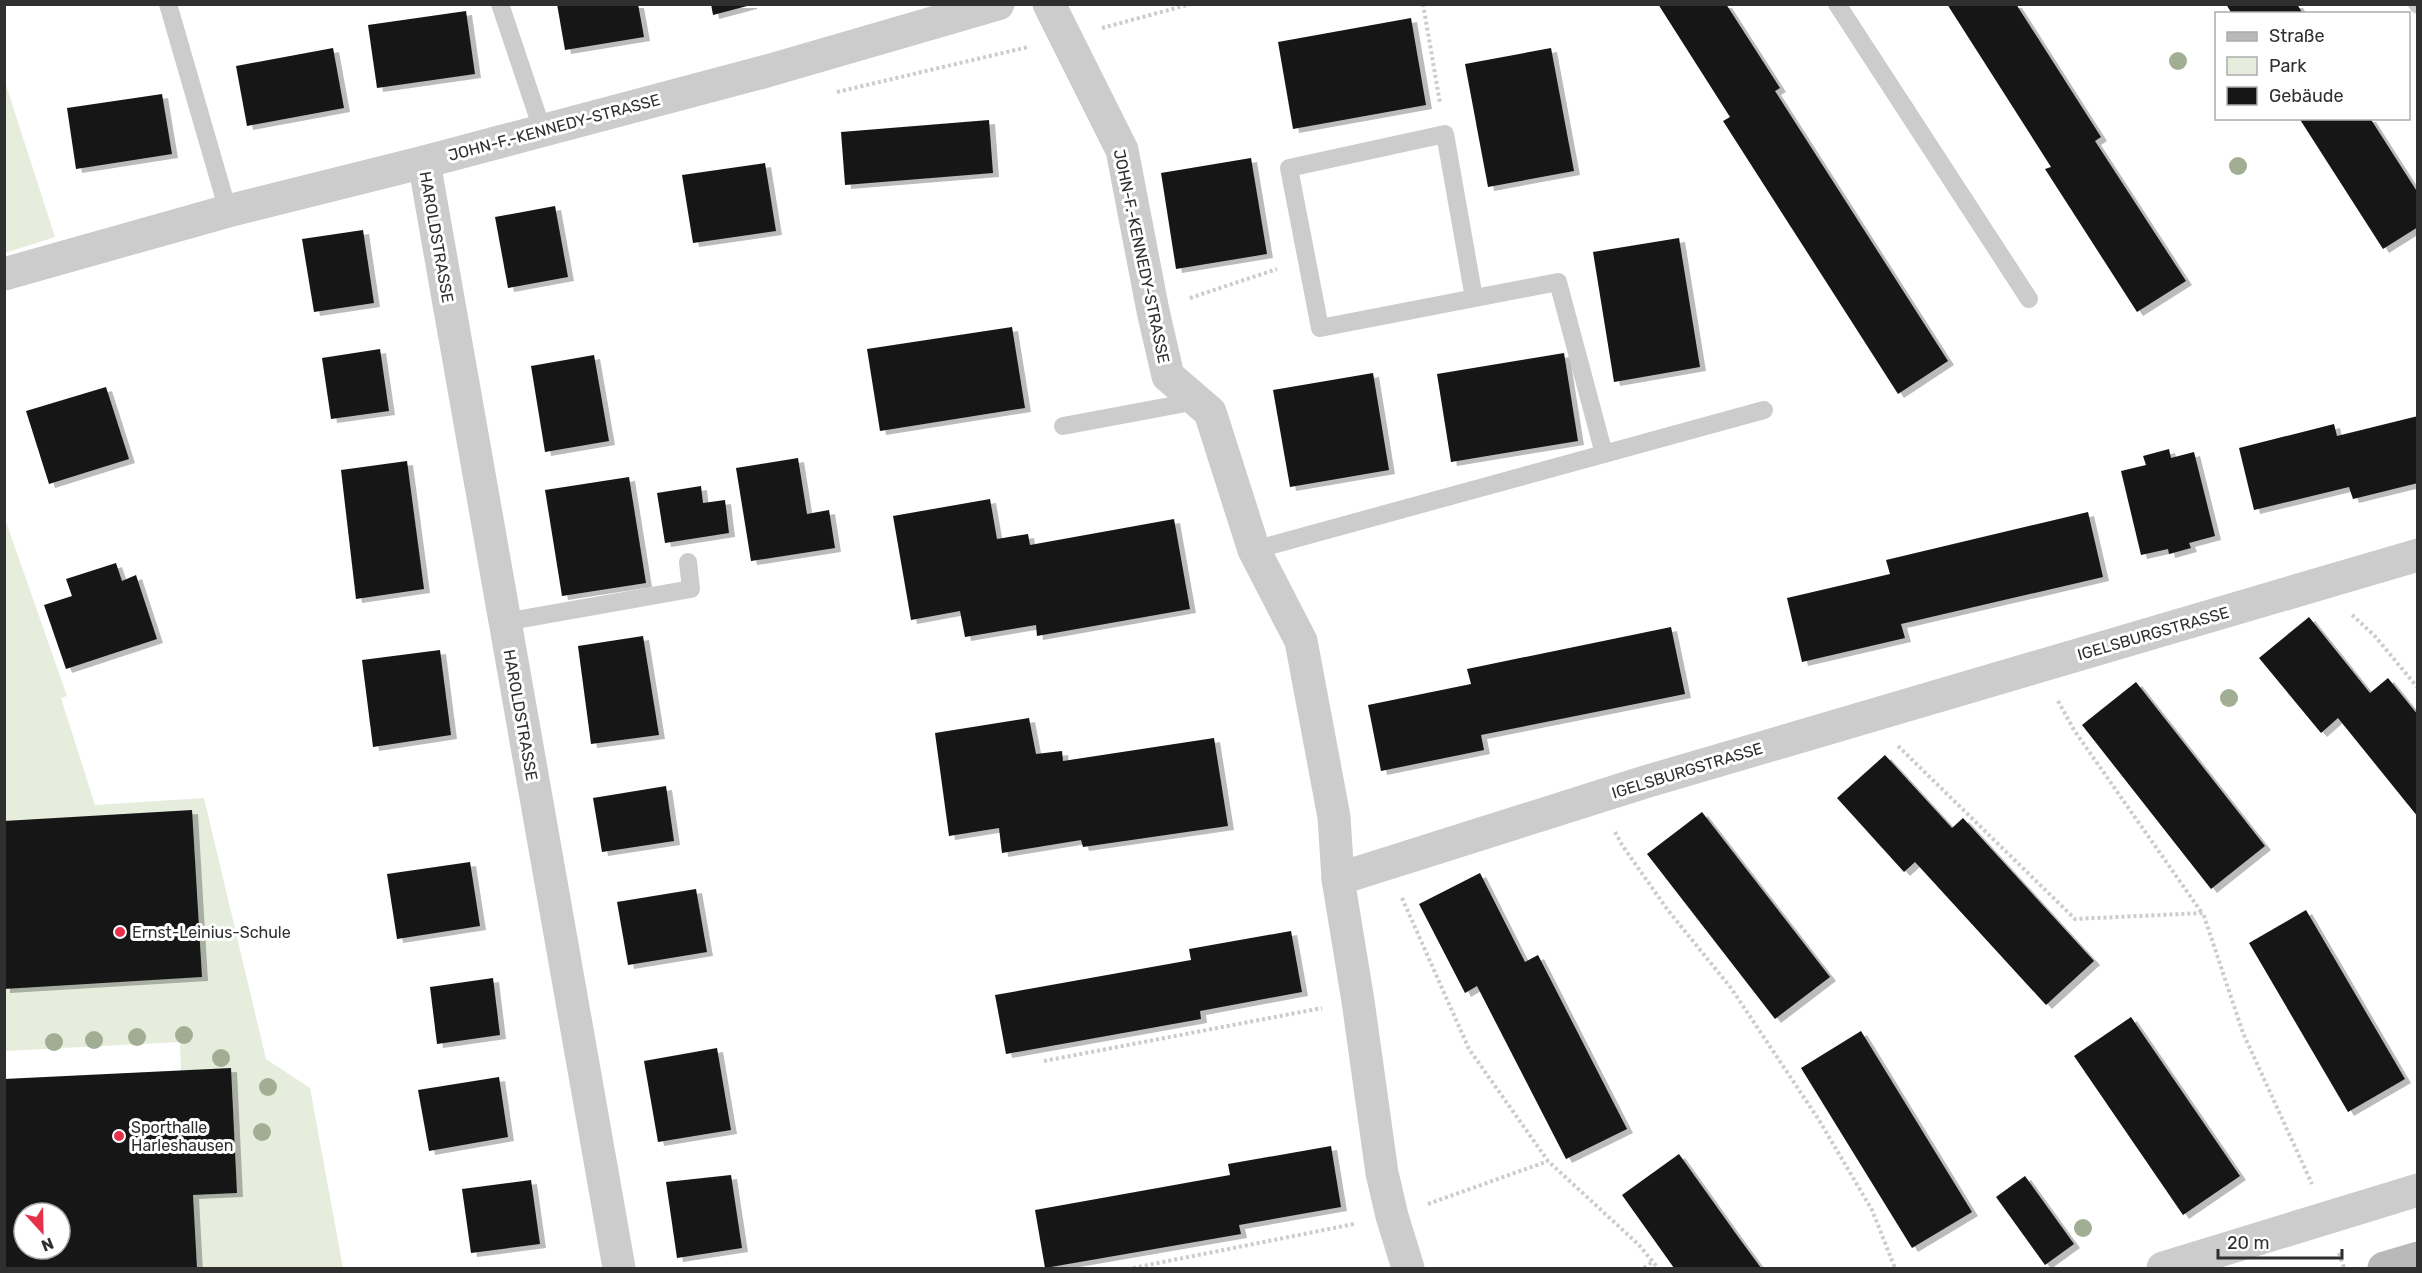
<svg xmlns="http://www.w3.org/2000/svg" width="2422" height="1273" font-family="Rubik,sans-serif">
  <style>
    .green { fill: #e6eddd }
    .building { fill: #161616; fill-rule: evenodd; filter: url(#shadow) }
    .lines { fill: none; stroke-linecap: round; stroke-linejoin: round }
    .path { stroke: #ccc; stroke-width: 4; stroke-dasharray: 3 3; stroke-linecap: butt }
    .lane { stroke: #ccc; stroke-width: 18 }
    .street { stroke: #ccc; stroke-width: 33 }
    .secondary { stroke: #b9b9b9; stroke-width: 33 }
    .tree { fill: #a2ae94 }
    .poi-dot { fill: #e7314b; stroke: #fff; stroke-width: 2 }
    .labels { text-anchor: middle; stroke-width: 6; stroke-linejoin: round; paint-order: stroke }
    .street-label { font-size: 16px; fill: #2f2f2f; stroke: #fff }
    .poi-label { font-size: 16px; fill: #2f2f2f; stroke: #fff; text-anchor: start }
  </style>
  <defs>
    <filter id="shadow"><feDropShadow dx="6" dy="4" stdDeviation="0" flood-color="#0004"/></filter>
  </defs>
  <rect width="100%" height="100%" fill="#fff"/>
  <!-- green -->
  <g class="green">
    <path d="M5,82L55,237L5,253H4Z"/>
    <path d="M4,516L67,696L61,698L95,805L204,798L266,1059L310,1088L343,1268H197L193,1195L237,1193L231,1069L181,1071L180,1042L5,1051Z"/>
  </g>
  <!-- building -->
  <g class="building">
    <path d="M557,4H638L644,37L565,50Z"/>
    <path d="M711,4H751V5L713,15Z"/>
    <path d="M1658,4H1726L1780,88L1775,91L1948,361L1898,394L1723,121L1730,117Z"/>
    <path d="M1947,4H2016L2101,137L2095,141L2186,281L2137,312L2045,169L2051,167Z"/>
    <path d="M2226,4H2297L2303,14H2232Z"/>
    <path d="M466,11L475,74L377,88L368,25Z"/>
    <path d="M1411,18L1426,105L1293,129L1278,42Z"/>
    <path d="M333,48L344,108L247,126L236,66Z"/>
    <path d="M1551,48L1574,171L1488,187L1465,64Z"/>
    <path d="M162,94L172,154L76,169L67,108Z"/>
    <path d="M2299,118H2370L2418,193V227L2383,249Z"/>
    <path d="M989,120L993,173L845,185L841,132Z"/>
    <path d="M1251,158L1267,254L1176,269L1161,173Z"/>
    <path d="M765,163L776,231L693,243L682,175Z"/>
    <path d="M555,206L568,277L508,288L495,217Z"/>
    <path d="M363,230L374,303L314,312L302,239Z"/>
    <path d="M1679,238L1700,367L1614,382L1593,252Z"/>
    <path d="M1012,327L1025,408L880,431L867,349Z"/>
    <path d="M380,349L389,411L331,419L322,358Z"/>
    <path d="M1564,353L1578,441L1451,462L1437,374Z"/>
    <path d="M594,355L609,441L545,452L531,366Z"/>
    <path d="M1373,373L1389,470L1290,487L1273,390Z"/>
    <path d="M106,387L129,459L49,484L26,411Z"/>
    <path d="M2418,416V483L2353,499L2349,487L2254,510L2239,448L2334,424L2337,436Z"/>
    <path d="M2169,449L2171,458L2194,452L2215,536L2189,543L2191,548L2169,554L2168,549L2141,555L2121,471L2146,465L2143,456Z"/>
    <path d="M798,458L807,514L829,510L835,548L751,561L736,468Z"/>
    <path d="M407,461L424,589L356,599L341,470Z"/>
    <path d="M629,477L646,583L562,596L545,490Z"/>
    <path d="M701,486L703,503L725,500L729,533L665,543L657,493Z"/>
    <path d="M990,499L997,539L1028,534L1030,545L1174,519L1190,609L1037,636L1036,625L965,637L960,611L911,620L893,516Z"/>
    <path d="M2088,512L2103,577L1901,624L1905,638L1802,662L1787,598L1890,574L1886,560Z"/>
    <path d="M116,563L122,581L136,575L157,639L66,669L44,605L72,596L66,579Z"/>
    <path d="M2309,617L2370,693L2388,678L2418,715V817L2338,718L2321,733L2259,658Z"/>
    <path d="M1671,627L1685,694L1481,735L1484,750L1381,771L1368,705L1471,684L1467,669Z"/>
    <path d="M643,636L659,735L591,744L578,646Z"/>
    <path d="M440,650L451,735L373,747L362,660Z"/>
    <path d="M2136,682L2265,846L2211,889L2082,725Z"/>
    <path d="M1029,718L1036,754L1062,751L1063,761L1214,738L1228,826L1083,847L1081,840L1002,853L999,828L949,836L935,733Z"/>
    <path d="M1885,755L1952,828L1963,818L2094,961L2046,1005L1915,862L1904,872L1837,798Z"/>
    <path d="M666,786L674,841L602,852L593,798Z"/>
    <path d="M192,810L202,977L4,989V821Z"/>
    <path d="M1702,812L1830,977L1775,1019L1647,854Z"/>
    <path d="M470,862L480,926L397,939L387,874Z"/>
    <path d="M1480,873L1525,962L1538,955L1627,1129L1566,1159L1477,986L1465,993L1419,904Z"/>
    <path d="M696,889L707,952L628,965L617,902Z"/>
    <path d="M2306,910L2405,1079L2348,1112L2249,943Z"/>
    <path d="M1291,931L1302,992L1200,1011L1201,1019L1006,1054L995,995L1191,960L1189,949Z"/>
    <path d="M493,978L500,1035L437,1044L430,987Z"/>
    <path d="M2131,1017L2240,1176L2183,1215L2074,1056Z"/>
    <path d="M1861,1031L1972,1212L1912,1248L1801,1068Z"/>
    <path d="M717,1048L731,1130L658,1142L644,1061Z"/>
    <path d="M231,1068L237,1193L193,1195L197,1268H4V1079ZM24,1213H60V1249H24Z"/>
    <path d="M499,1077L508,1137L429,1151L418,1090Z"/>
    <path d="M1331,1146L1341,1207L1239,1225L1241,1234L1045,1268L1035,1210L1230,1175L1228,1164Z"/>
    <path d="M1679,1154L1739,1238L1761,1268H1674L1622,1195Z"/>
    <path d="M731,1175L742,1248L677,1258L666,1182Z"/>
    <path d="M2025,1176L2074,1244L2045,1265L1996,1197Z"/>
    <path d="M531,1180L540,1244L471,1253L462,1189Z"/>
  </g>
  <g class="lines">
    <!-- path -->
    <g class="path">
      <path d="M1423,4L1440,103"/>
      <path d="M1102,28L1191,4"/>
      <path d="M837,92L1028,47"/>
      <path d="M1190,298L1277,269"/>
      <path d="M2352,615L2374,635L2418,688"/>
      <path d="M2058,701L2074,730L2202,913"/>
      <path d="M1898,746L2075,919L2203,913L2243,1033L2312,1184"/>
      <path d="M1615,832L1622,845L1667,909L1731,988L1819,1120L1872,1210L1895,1268"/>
      <path d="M1402,898L1469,1049L1548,1161L1639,1245L1658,1268"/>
      <path d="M1044,1061L1322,1008"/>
      <path d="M1428,1204L1548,1161"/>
      <path d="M2339,1253L2344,1268"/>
      <path d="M1133,1268L1354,1224"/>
      <path d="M1644,1268L1652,1262"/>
    </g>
    <!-- lane -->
    <g class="lane">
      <path d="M168,4L228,211"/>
      <path d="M500,4L542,129"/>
      <path d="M1837,4L2029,299"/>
      <path d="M2417,4L2418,5"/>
      <path d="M1474,298L1445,134L1289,168L1320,328L1558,282L1604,454"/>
      <path d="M1063,426L1197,401"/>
      <path d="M1254,550L1764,410"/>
      <path d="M505,622L691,589L688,562"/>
    </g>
    <!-- street -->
    <g class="street">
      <path d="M1049,4L1122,150L1153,311L1168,376L1210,412L1254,550L1301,641L1334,817L1338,879"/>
      <path d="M424,162L619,1268"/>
      <path d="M4,274L228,211L424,162L767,71L998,4"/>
      <path d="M1408,1268L1392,1216L1382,1173L1358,1001L1338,879L1645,782L2418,555"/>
      <path d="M2163,1268L2418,1190"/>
    </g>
    <!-- secondary -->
    <path class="secondary" d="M2384,1268L2418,1258"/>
  </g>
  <!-- trees -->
  <g class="tree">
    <circle cx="2178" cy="61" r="9"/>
    <circle cx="2238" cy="166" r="9"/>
    <circle cx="2229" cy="698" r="9"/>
    <circle cx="184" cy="1035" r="9"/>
    <circle cx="137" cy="1037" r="9"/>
    <circle cx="94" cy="1040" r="9"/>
    <circle cx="54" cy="1042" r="9"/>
    <circle cx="221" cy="1058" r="9"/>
    <circle cx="268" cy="1087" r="9"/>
    <circle cx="262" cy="1132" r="9"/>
    <circle cx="2083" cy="1228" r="9"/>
  </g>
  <!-- markers -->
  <g class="poi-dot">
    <circle cx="120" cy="932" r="6"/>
    <circle cx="119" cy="1136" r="6"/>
  </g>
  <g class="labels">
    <!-- street labels -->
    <g class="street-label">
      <text transform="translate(554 127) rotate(-15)" y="6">JOHN-F.-KENNEDY-STRASSE</text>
      <text transform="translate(437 237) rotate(80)" y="6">HAROLDSTRASSE</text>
      <text transform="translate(1142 256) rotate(78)" y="6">JOHN-F.-KENNEDY-STRASSE</text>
      <text transform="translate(2153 633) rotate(-16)" y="6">IGELSBURGSTRASSE</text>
      <text transform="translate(521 715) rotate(80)" y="6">HAROLDSTRASSE</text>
      <text transform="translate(1687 770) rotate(-17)" y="6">IGELSBURGSTRASSE</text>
    </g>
    <!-- poi labels -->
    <g class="poi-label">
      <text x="132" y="938">Ernst-Leinius-Schule</text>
      <text x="131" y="1133">Sporthalle<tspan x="131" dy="18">Harleshausen</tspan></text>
    </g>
  </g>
  <!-- border -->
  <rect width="2422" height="1273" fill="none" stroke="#2f2f2f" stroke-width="12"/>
  <!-- legend -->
  <rect x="2215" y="12" width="195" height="108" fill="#ffffff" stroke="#acacac" stroke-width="1.5"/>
  <rect x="2227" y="32" width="30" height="9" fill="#b9b9b9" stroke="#acacac" stroke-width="1.5"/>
  <text x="2269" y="42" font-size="18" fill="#2f2f2f">Straße</text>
  <rect x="2227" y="57" width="30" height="18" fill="#e6eddd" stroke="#acacac" stroke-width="1.5"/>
  <text x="2269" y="72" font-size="18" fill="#2f2f2f">Park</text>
  <rect x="2227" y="87" width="30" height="18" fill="#161616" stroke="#acacac" stroke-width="1.5"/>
  <text x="2269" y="102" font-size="18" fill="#2f2f2f">Gebäude</text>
  <!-- north arrow -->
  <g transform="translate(42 1231) rotate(158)"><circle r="28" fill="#ffffff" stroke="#acacac" stroke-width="1.5"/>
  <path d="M0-4.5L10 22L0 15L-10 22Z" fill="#e7314b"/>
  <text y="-9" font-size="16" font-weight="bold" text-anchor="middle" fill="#2f2f2f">N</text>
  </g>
  <!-- scale -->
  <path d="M2218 1249v9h124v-9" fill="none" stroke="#2f2f2f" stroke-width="3"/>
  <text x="2227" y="1249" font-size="18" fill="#2f2f2f" stroke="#ffffff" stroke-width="4.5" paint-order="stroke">20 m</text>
</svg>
